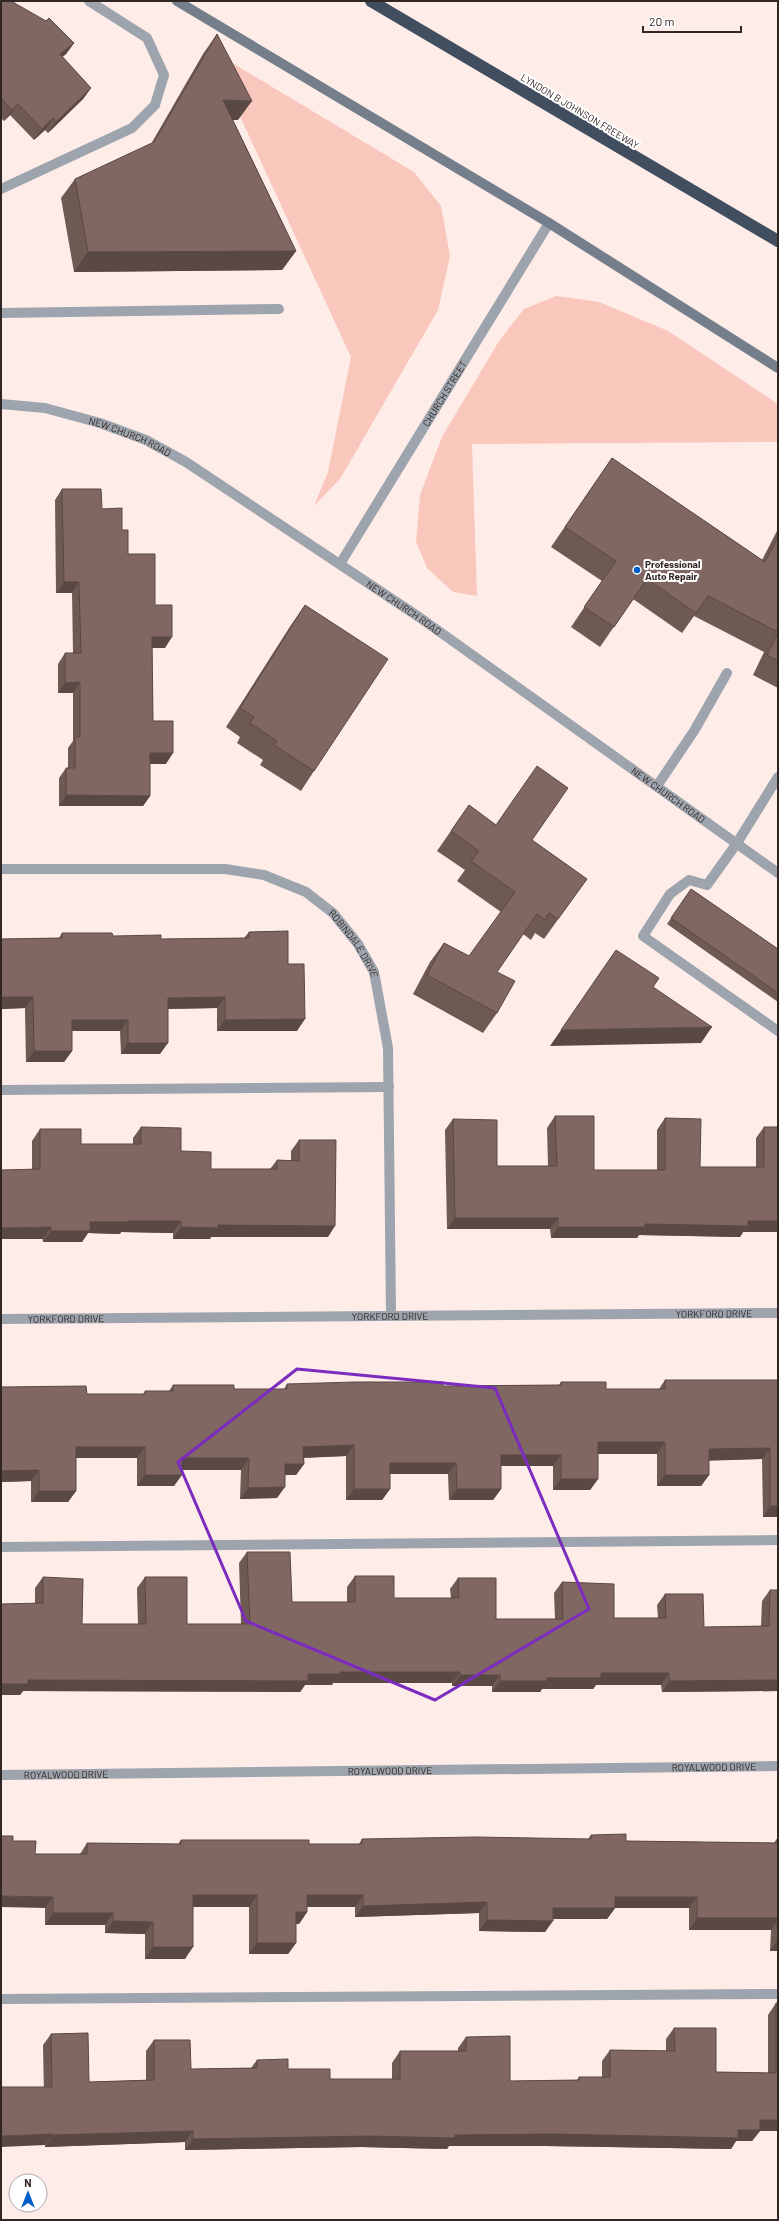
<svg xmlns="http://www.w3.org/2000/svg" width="779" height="2221" font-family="Barlow,sans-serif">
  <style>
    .green { fill: #f9c7bb }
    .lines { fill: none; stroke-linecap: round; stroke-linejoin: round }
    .service { stroke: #9da4ad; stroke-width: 10 }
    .minor { stroke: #9da4ad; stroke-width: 10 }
    .tertiary { stroke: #9da4ad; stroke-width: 10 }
    .secondary { stroke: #757f8c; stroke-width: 10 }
    .motorway { stroke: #414e60; stroke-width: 12 }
    .wall { fill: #6f5953 }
    .shaded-wall { fill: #5a4844 }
    .building { fill: #816761; stroke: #5a4844 }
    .marked { fill: none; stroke: #7b2cbf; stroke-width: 3; stroke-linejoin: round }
    .poi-dot { fill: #025fc7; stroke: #fff; stroke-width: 1.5 }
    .labels { text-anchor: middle; stroke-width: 4; stroke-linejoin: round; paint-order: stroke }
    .street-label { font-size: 10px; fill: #322624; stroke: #fff }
    .poi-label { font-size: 10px; font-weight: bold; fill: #322624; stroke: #fff; text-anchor: start }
  </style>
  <rect width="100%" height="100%" fill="#feece8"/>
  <!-- green -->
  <g class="green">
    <path d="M209,49L414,172L441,206L450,256L438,310L340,479L314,506L328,472L351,357Z"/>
    <path d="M556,296L599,302L668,331L778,404V442L472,444L477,596L453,592L427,568L416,542L420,495L442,437L499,341L524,309Z"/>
  </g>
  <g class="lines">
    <!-- service -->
    <g class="service">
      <path d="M1,189L132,128L155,105L164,75L147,38L89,1"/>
      <path d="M1,313L279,309"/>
      <path d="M778,777L737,843L707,885L689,880L670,894L643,936L778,1031"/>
      <path d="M657,786L694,731L727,673"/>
      <path d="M1,1090L389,1087"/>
      <path d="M1,1547L778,1540"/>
      <path d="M1,1999L778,1994"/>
    </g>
    <!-- minor -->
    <g class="minor">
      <path id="s1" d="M340,564L549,223"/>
      <path id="s2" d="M1,869H225L264,875L306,892L333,913L358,944L374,972L388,1048L391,1315"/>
      <path id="s3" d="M1,1319L778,1313"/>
      <path id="s4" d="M1,1775L778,1766"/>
    </g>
    <!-- tertiary -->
    <path class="tertiary" id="s5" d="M1,404L45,408L100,423L146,440L186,462L419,617L778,873"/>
    <!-- secondary -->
    <path class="secondary" d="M177,1L549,223L778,368"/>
    <!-- motorway -->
    <path class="motorway" d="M371,1L778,241"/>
  </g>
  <!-- wall -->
  <g class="wall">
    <path d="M1,1L74,43L66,54L62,57L91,88L83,99L48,133L45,130L34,140L10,115L4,121L1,118Z"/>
    <path d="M217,34L238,120H233L296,251L282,270L74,272L61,198L75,179L151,144L203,54Z"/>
    <path d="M612,458L762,560L778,529V688L753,675L764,652L694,616L682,633L633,599L600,647L571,627L602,581L551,547Z"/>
    <path d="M62,489L102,509L122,530L128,554L155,605L165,648H152L153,721L166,764H150V796L143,806H59V778L66,768H68V748L73,741V693H58V664L65,653H73L72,593H56L55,500Z"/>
    <path d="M305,605L314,771L301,791L260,765L263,760L237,743L240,737L226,727L291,625Z"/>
    <path d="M469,805L496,825L532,840L587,879L544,939L535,933L531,940L523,934L497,972V1013L483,1033L413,994L430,962L444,943L469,956L501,912L457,881L465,870L437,851Z"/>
    <path d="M691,889L778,949V1002L667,924Z"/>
    <path d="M249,932L288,964L297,1031H217V1008L168,1009L160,1054H121L120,1031H72V1051L64,1062H26L25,1008L1,1009V939L59,938L62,933L161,939L244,938Z"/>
    <path d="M555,1116L594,1170H657V1130L665,1118L700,1167H756V1138L764,1127H778V1232H743L740,1237L639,1235L637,1238H551L550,1229H447L445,1130L453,1119L497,1166H548L547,1128Z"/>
    <path d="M141,1127L211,1169H270L277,1160H291V1151L299,1140L328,1237H211L210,1239H173V1233L121,1232L120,1234L88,1233L82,1242H43L32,1169V1141L40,1129L81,1144H133V1138Z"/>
    <path d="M665,1380H778V1517H763L762,1459L709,1460V1475L701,1486H657V1454H598V1479L590,1490H553V1466H501V1489L493,1500H449L448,1474H390V1489L382,1500H346V1456L304,1458V1464L296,1475H285L277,1498L240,1499L241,1470H182L174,1486H137V1458H76V1491L68,1502H31V1481L1,1482V1387L87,1394H143L145,1391H169L173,1385L234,1389H284L287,1384L443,1386L559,1385L561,1382L606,1389H659Z"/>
    <path d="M247,1552L292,1602H347V1587L355,1576L394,1598H451L450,1589L458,1578L496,1619H555L554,1593L562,1582L614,1618H658L657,1605L665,1594L704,1627L761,1626L762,1601L770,1590H778V1691L662,1692L661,1685H596L593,1689H542L540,1692H492V1686H452V1683H333L332,1685H305L300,1692L23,1691L20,1695H1V1604H35V1588L43,1577L82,1624H138L137,1588L145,1577L187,1624H241L239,1563Z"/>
    <path d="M591,1835L626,1841L774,1843L778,1837V1951H770L771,1930H689V1908H615L607,1919H553L545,1932L479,1931V1913L355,1917V1907H307V1912L299,1924H296V1943L288,1954H249V1907H193L185,1959H145V1934L105,1933V1925H45V1908L13,1841L35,1854H80L87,1843L178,1844L181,1840L309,1844H359L362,1839H588Z"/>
    <path d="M776,2003L778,2131H760L752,2141H736L731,2149L546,2146H449L447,2149L361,2147L185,2150V2142L45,2147L43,2045L51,2034L89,2082L146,2080V2051L154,2040L191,2069L251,2068L257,2060L288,2069L330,2079H392V2063L400,2051H458V2048L466,2037L510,2081L577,2080L579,2077H602V2061L610,2050L666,2051V2039L674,2028L716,2072L768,2073V2015Z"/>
  </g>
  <!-- shaded-wall -->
  <g class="shaded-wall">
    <path d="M74,43L66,54L52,65L60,54Z"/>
    <path d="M91,88L83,99L48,133L56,122Z"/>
    <path d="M223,100L252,101L238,120H210Z"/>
    <path d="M18,104L10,115L4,121L12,110Z"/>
    <path d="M53,118L45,130L34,140L42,129Z"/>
    <path d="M296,251L282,270L74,272L88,252Z"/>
    <path d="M64,582H79L72,593H56Z"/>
    <path d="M152,637H172L165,648H145Z"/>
    <path d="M80,682L73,693H58L65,683Z"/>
    <path d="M150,753H173L166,764H143Z"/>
    <path d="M66,795L150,796L143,806H59Z"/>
    <path d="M1,997H33L25,1008L1,1009Z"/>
    <path d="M225,997L217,1008L160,1009L168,998Z"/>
    <path d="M305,1019L297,1031H217L225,1020Z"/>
    <path d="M72,1020H128L120,1031H64Z"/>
    <path d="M712,1027L701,1043L550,1046L561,1030Z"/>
    <path d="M128,1043H168L160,1054H121Z"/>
    <path d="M34,1051H72L64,1062H26Z"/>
    <path d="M455,1218H558L550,1229H447Z"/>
    <path d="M128,1221H181L173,1233L121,1232L120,1234L88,1233L82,1242H43L51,1231L90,1222Z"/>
    <path d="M748,1221H778V1232H743L740,1237L639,1235L637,1238H551L558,1227Z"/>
    <path d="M218,1225L335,1226L328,1237H211L210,1239H173L181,1227Z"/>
    <path d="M51,1227L43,1239H1V1228Z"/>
    <path d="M598,1442H665L657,1454H590Z"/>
    <path d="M354,1445L346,1456L296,1458L303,1447Z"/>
    <path d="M76,1447H145L137,1458H68Z"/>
    <path d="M770,1448L762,1459L701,1461L709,1449Z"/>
    <path d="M501,1455H561L553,1466H493Z"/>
    <path d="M182,1458H249L241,1470H174Z"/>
    <path d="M390,1463H456L448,1474H382Z"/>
    <path d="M285,1464H304L296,1475H277Z"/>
    <path d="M39,1470L31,1481L1,1482V1471Z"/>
    <path d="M145,1475H182L174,1486H137Z"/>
    <path d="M665,1475H709L701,1486H657Z"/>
    <path d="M561,1479H598L590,1490H553Z"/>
    <path d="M285,1487L277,1498L240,1499L248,1488Z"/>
    <path d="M354,1489H390L382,1500H346Z"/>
    <path d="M457,1489H501L493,1500H449Z"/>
    <path d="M39,1491H76L68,1502H31Z"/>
    <path d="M770,1506H778V1517H763Z"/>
    <path d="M340,1672H460L452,1683H333L332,1685H305L300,1692L23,1691L20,1695H1V1684L28,1680L308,1674Z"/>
    <path d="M601,1673H669L661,1685H596L593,1689H542L540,1692H492L500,1681Z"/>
    <path d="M460,1675H500L492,1686H452Z"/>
    <path d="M778,1680V1691L662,1692L669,1681Z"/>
    <path d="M193,1895H257L249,1907H185Z"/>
    <path d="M307,1895H363L355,1907H299Z"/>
    <path d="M1,1896L53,1897L45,1908L1,1907Z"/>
    <path d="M615,1897H697L689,1908H615L607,1919H545L553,1908Z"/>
    <path d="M487,1902L479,1913L355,1917L363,1906Z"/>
    <path d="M296,1912H307L299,1924H288Z"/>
    <path d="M53,1913H113L105,1925H45Z"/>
    <path d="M697,1918H778V1919L771,1930H689Z"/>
    <path d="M487,1920L553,1921L545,1932L479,1931Z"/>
    <path d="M113,1921L153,1922L145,1934L105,1933Z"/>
    <path d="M778,1940V1951H770Z"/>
    <path d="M257,1943H296L288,1954H249Z"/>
    <path d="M153,1947H193L185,1959H145Z"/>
    <path d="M760,2120H778V2131H760L752,2141H736L731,2149L546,2146H449L447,2149L361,2147L185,2150L193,2139L738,2130Z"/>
    <path d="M193,2131L185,2142L45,2147L53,2135Z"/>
    <path d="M53,2134L45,2145L1,2147V2136Z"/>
  </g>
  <!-- building -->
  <g class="building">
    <path d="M1,1H11L46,21L49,18L74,43L60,54L91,88L56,122L53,118L42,129L18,104L12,110L1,98Z"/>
    <path d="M217,34L252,101L223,100L296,251L88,252L75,179L154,142Z"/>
    <path d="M612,458L765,562L778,537V632L708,596L696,613L647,579L614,627L584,607L616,561L565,527Z"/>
    <path d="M62,489H101L102,509L122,508V530H128V554H155V605H172V637H152L153,721H173V753H150V796L66,795V768H75V737H80V682L65,683V653H81L79,582H64Z"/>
    <path d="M305,605L388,659L314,771L274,745L277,741L250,723L254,717L240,708Z"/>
    <path d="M778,633V661L767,655Z"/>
    <path d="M537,766L568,788L532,840L587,879L558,919L549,913L545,920L537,914L497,972L515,981L497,1013L427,975L444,943L469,956L515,892L471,861L479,851L451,831L469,805L496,825Z"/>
    <path d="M691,889L778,949V993L671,918Z"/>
    <path d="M288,931V964H304L305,1019L225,1020V997L168,998V1043H128V1020H72V1051H34L33,997H1V939L62,938V933H112L113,936L161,935V939L249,938V932Z"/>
    <path d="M616,950L659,978L653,987L712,1027L561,1030Z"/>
    <path d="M555,1116H594V1170H665V1118L701,1119L700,1167H764V1127H778V1221H748V1226L645,1224V1227H558V1218H455L453,1119L497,1120V1166H557Z"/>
    <path d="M141,1127L181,1128V1151L211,1152V1169H277V1160L299,1161V1140H336L335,1226L218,1225V1228L181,1227V1221H128V1222H90V1231H51V1227L1,1228V1170L40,1169V1129H81V1144H141Z"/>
    <path d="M665,1380H778V1506H770V1448L709,1449V1475H665V1442H598V1479H561V1455H501V1489H457L456,1463H390V1489H354V1445L303,1447L304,1464H285V1487L248,1488L249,1458H182V1475H145V1447H76V1491H39V1470L1,1471V1387L86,1386L87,1394H145V1391H173V1385H234V1389H287V1384L354,1382H443V1386L561,1385V1382H606V1389H665Z"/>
    <path d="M247,1552H290L292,1602H355V1576H394V1598H459L458,1578H496V1619H563L562,1582L614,1584V1618H666L665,1594H703L704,1627L769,1626L770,1590H778V1680L669,1681V1673H601V1678H547V1681H500V1675H460V1672H340V1674H308V1681L28,1680V1684H1V1604L43,1603V1577L83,1579L82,1624H146L145,1577H187V1624H250Z"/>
    <path d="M626,1834V1841L778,1843V1918H697V1897H615V1908H553V1921L487,1920V1902L363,1906V1895H307V1912H296V1943H257V1895H193V1947H153V1922L113,1921V1913H53V1897L1,1896V1836H13V1841H36L35,1854H87V1843L181,1844V1840H309V1844H362V1839L475,1837L591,1839V1835Z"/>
    <path d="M776,2003H778V2120H760V2130H738V2138L554,2134L455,2135V2138L369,2136L193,2139V2131L53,2135V2134L1,2136V2087H52L51,2034L88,2033L89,2082L154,2080V2040H190L191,2069L257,2068V2060L288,2059V2069H330V2079H400V2051H466V2037L510,2036V2081L579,2080V2077H610V2050L675,2051L674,2028H716V2072L776,2073Z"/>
  </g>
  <!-- marked area -->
  <path class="marked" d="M297,1369L495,1388L589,1609L435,1700L246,1621L178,1462Z"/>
  <!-- markers -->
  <circle class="poi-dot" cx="637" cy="570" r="4"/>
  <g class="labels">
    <!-- street labels -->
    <g class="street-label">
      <text transform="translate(580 111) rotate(31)" y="4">LYNDON B JOHNSON FREEWAY</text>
      <text dy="4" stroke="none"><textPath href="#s1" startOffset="200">CHURCH STREET</textPath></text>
      <text dy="4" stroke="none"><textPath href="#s5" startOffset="134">NEW CHURCH ROAD</textPath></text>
      <text dy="4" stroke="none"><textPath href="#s5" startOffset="458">NEW CHURCH ROAD</textPath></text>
      <text dy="4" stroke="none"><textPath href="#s5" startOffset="782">NEW CHURCH ROAD</textPath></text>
      <text dy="4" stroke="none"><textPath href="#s2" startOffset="380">ROBINDALE DRIVE</textPath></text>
      <text dy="4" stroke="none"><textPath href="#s3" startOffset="713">YORKFORD DRIVE</textPath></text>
      <text dy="4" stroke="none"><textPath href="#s3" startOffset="389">YORKFORD DRIVE</textPath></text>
      <text dy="4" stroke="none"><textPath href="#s3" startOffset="65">YORKFORD DRIVE</textPath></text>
      <text dy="4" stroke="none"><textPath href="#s4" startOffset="713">ROYALWOOD DRIVE</textPath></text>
      <text dy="4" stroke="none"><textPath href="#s4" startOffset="389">ROYALWOOD DRIVE</textPath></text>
      <text dy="4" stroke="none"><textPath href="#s4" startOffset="65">ROYALWOOD DRIVE</textPath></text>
    </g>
    <!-- poi labels -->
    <g class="poi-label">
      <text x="645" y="568">Professional<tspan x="645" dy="12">Auto Repair</tspan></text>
    </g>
  </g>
  <!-- border -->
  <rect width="779" height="2221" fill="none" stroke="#322624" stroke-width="4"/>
  <!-- north arrow -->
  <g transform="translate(28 2193)"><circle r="19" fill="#ffffff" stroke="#ada8a7"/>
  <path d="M0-3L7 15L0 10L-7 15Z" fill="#025fc7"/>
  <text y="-6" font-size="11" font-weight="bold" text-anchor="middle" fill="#322624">N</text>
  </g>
  <!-- scale -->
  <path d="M643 26v6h98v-6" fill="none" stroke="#322624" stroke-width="2"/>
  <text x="649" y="26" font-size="12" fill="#322624" stroke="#ffffff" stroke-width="3" paint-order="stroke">20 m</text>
</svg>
